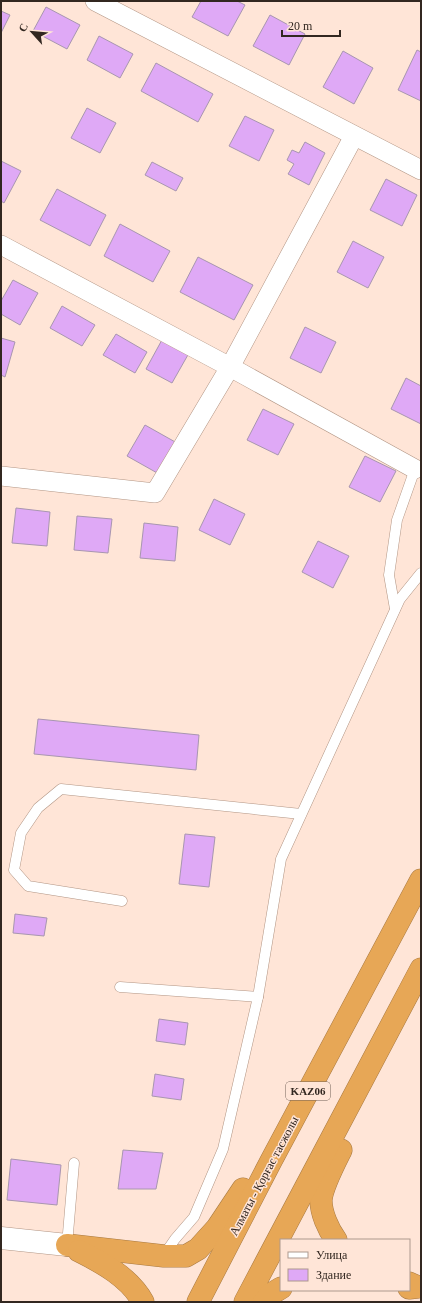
<svg xmlns="http://www.w3.org/2000/svg" width="422" height="1303" font-family="Georgia,serif">
  <style>
    .building { fill: #dfa9f6; stroke: #a896b0 }
    .lines { fill: none; stroke-linecap: round; stroke-linejoin: round }
    .service-casing { stroke: #b29584; stroke-width: 11 }
    .minor-casing { stroke: #b29584; stroke-width: 20 }
    .tertiary-casing { stroke: #b29584; stroke-width: 23 }
    .motorway-casing { stroke: #a87a43; stroke-width: 23 }
    .service { stroke: #fff; stroke-width: 10 }
    .minor { stroke: #fff; stroke-width: 19 }
    .tertiary { stroke: #fff; stroke-width: 22 }
    .motorway { stroke: #e7a756; stroke-width: 22 }
    .labels { text-anchor: middle; stroke-width: 3; stroke-linejoin: round; paint-order: stroke }
    .shield { fill: #ffe5d7; stroke: #706057; stroke-width: 1 }
    .shield-label { font-size: 11px; font-weight: bold; fill: #322720 }
    .street-label { font-size: 12px; fill: #322720; stroke: #ffe5d7 }
  </style>
  <rect width="100%" height="100%" fill="#ffe5d7"/>
  <!-- building -->
  <g class="building">
    <path d="M201,1H237L245,5L228,36L192,17Z"/>
    <path d="M46,7L80,25L67,49L33,31Z"/>
    <path d="M1,11L10,15L1,33Z"/>
    <path d="M270,15L305,34L289,65L253,46Z"/>
    <path d="M99,36L133,54L120,78L87,60Z"/>
    <path d="M417,50L421,52V101L398,90Z"/>
    <path d="M343,51L373,68L354,104L323,87Z"/>
    <path d="M156,63L213,94L198,122L141,91Z"/>
    <path d="M87,108L116,123L100,153L71,138Z"/>
    <path d="M245,116L274,130L259,161L229,146Z"/>
    <path d="M305,142L325,153L309,185L288,174L294,164L287,160L292,150L299,153Z"/>
    <path d="M1,161L21,171L4,203L1,201Z"/>
    <path d="M152,162L183,178L176,191L145,175Z"/>
    <path d="M386,179L417,195L402,226L370,210Z"/>
    <path d="M57,189L106,215L90,246L40,220Z"/>
    <path d="M120,224L170,251L153,282L104,256Z"/>
    <path d="M353,241L384,257L368,288L337,272Z"/>
    <path d="M198,257L253,285L234,320L180,292Z"/>
    <path d="M13,280L38,293L20,325L1,314V301Z"/>
    <path d="M62,306L95,325L82,346L50,328Z"/>
    <path d="M305,327L336,342L321,373L290,358Z"/>
    <path d="M116,334L147,352L135,373L103,355Z"/>
    <path d="M1,338L15,342L5,377L1,375Z"/>
    <path d="M163,338L189,353L172,383L146,369Z"/>
    <path d="M406,378L421,386V424L391,409Z"/>
    <path d="M263,409L294,424L278,455L247,440Z"/>
    <path d="M145,425L177,443L159,474L127,456Z"/>
    <path d="M365,456L396,471L380,502L349,487Z"/>
    <path d="M214,499L245,514L230,545L199,530Z"/>
    <path d="M16,508L50,512L47,546L12,543Z"/>
    <path d="M77,516L112,519L108,553L74,550Z"/>
    <path d="M144,523L178,527L175,561L140,558Z"/>
    <path d="M318,541L349,556L333,588L302,572Z"/>
    <path d="M38,719L199,735L196,770L34,754Z"/>
    <path d="M185,834L215,837L209,887L179,884Z"/>
    <path d="M15,914L47,918L44,936L13,933Z"/>
    <path d="M159,1019L188,1023L185,1045L156,1041Z"/>
    <path d="M155,1074L184,1079L181,1100L152,1096Z"/>
    <path d="M123,1150L163,1153L156,1189H118Z"/>
    <path d="M11,1159L61,1165L57,1205L7,1200Z"/>
  </g>
  <g class="lines">
    <!-- service casing -->
    <g class="service-casing">
      <g id="service">
        <path d="M395,609L389,575L397,520L415,469"/>
        <path d="M122,901L28,886L14,870L21,833L38,808L61,789L301,814"/>
        <path d="M120,987L258,997"/>
        <path d="M67,1245L74,1163"/>
        <path d="M164,1255L175,1239L194,1217L223,1149L258,997L281,859L400,599L421,573"/>
      </g>
    </g>
    <!-- minor casing -->
    <g class="minor-casing">
      <g id="minor">
        <path d="M95,1L421,170"/>
        <path d="M1,245L230,367L415,469"/>
        <path d="M1,476L155,493L230,367L354,136"/>
      </g>
    </g>
    <!-- tertiary casing -->
    <g class="tertiary-casing">
      <path id="tertiary" d="M1,1238L67,1245"/>
    </g>
    <!-- motorway casing -->
    <g class="motorway-casing">
      <g id="motorway">
        <path d="M336,1240C328,1229 321,1213 321,1200C322,1187 335,1162 341,1150"/>
        <path d="M67,1245L164,1256H186L198,1249L217,1228L243,1189"/>
        <path d="M79,1251C103,1263 130,1278 143,1302"/>
        <path d="M409,1283L418,1287L409,1288"/>
        <path d="M198,1302L271,1161L421,880"/>
        <path d="M245,1302L421,969"/>
        <path d="M264,1302L271,1294L281,1288"/>
      </g>
    </g>
    <!-- service -->
    <use href="#service" class="service"/>
    <!-- minor -->
    <use href="#minor" class="minor"/>
    <!-- tertiary -->
    <use href="#tertiary" class="tertiary"/>
    <!-- motorway -->
    <use href="#motorway" class="motorway"/>
  </g>
  <g class="labels">
    <!-- shield labels -->
    <rect class="shield" x="286" y="1082" width="44" height="18" rx="3"/>
    <g class="shield-label">
      <text x="308" y="1095">KAZ06</text>
    </g>
    <!-- street labels -->
    <g class="street-label">
      <text transform="translate(264 1176) rotate(-62)" y="4">Алматы - Қорғас тасжолы</text>
    </g>
  </g>
  <!-- border -->
  <rect width="422" height="1303" fill="none" stroke="#322720" stroke-width="4"/>
  <!-- legend -->
  <rect x="280" y="1239" width="130" height="52" fill="#ffe5d7" stroke="#ad998e"/>
  <rect x="288" y="1252" width="20" height="6" fill="#ffffff" stroke="#ad998e"/>
  <text x="316" y="1259" font-size="12" fill="#322720">Улица</text>
  <rect x="288" y="1269" width="20" height="12" fill="#dfa9f6" stroke="#ad998e"/>
  <text x="316" y="1279" font-size="12" fill="#322720">Здание</text>
  <!-- north arrow -->
  <g transform="translate(32 32) rotate(297)" stroke="#ffe5d7" stroke-width="3" paint-order="stroke">
  <path d="M0-3L7 15L0 10L-7 15Z" fill="#322720"/>
  <text y="-6" font-size="11" font-weight="bold" text-anchor="middle" fill="#322720">С</text>
  </g>
  <!-- scale -->
  <path d="M282 30v6h58v-6" fill="none" stroke="#322720" stroke-width="2"/>
  <text x="288" y="30" font-size="12" fill="#322720" stroke="#ffe5d7" stroke-width="3" paint-order="stroke">20 m</text>
</svg>
